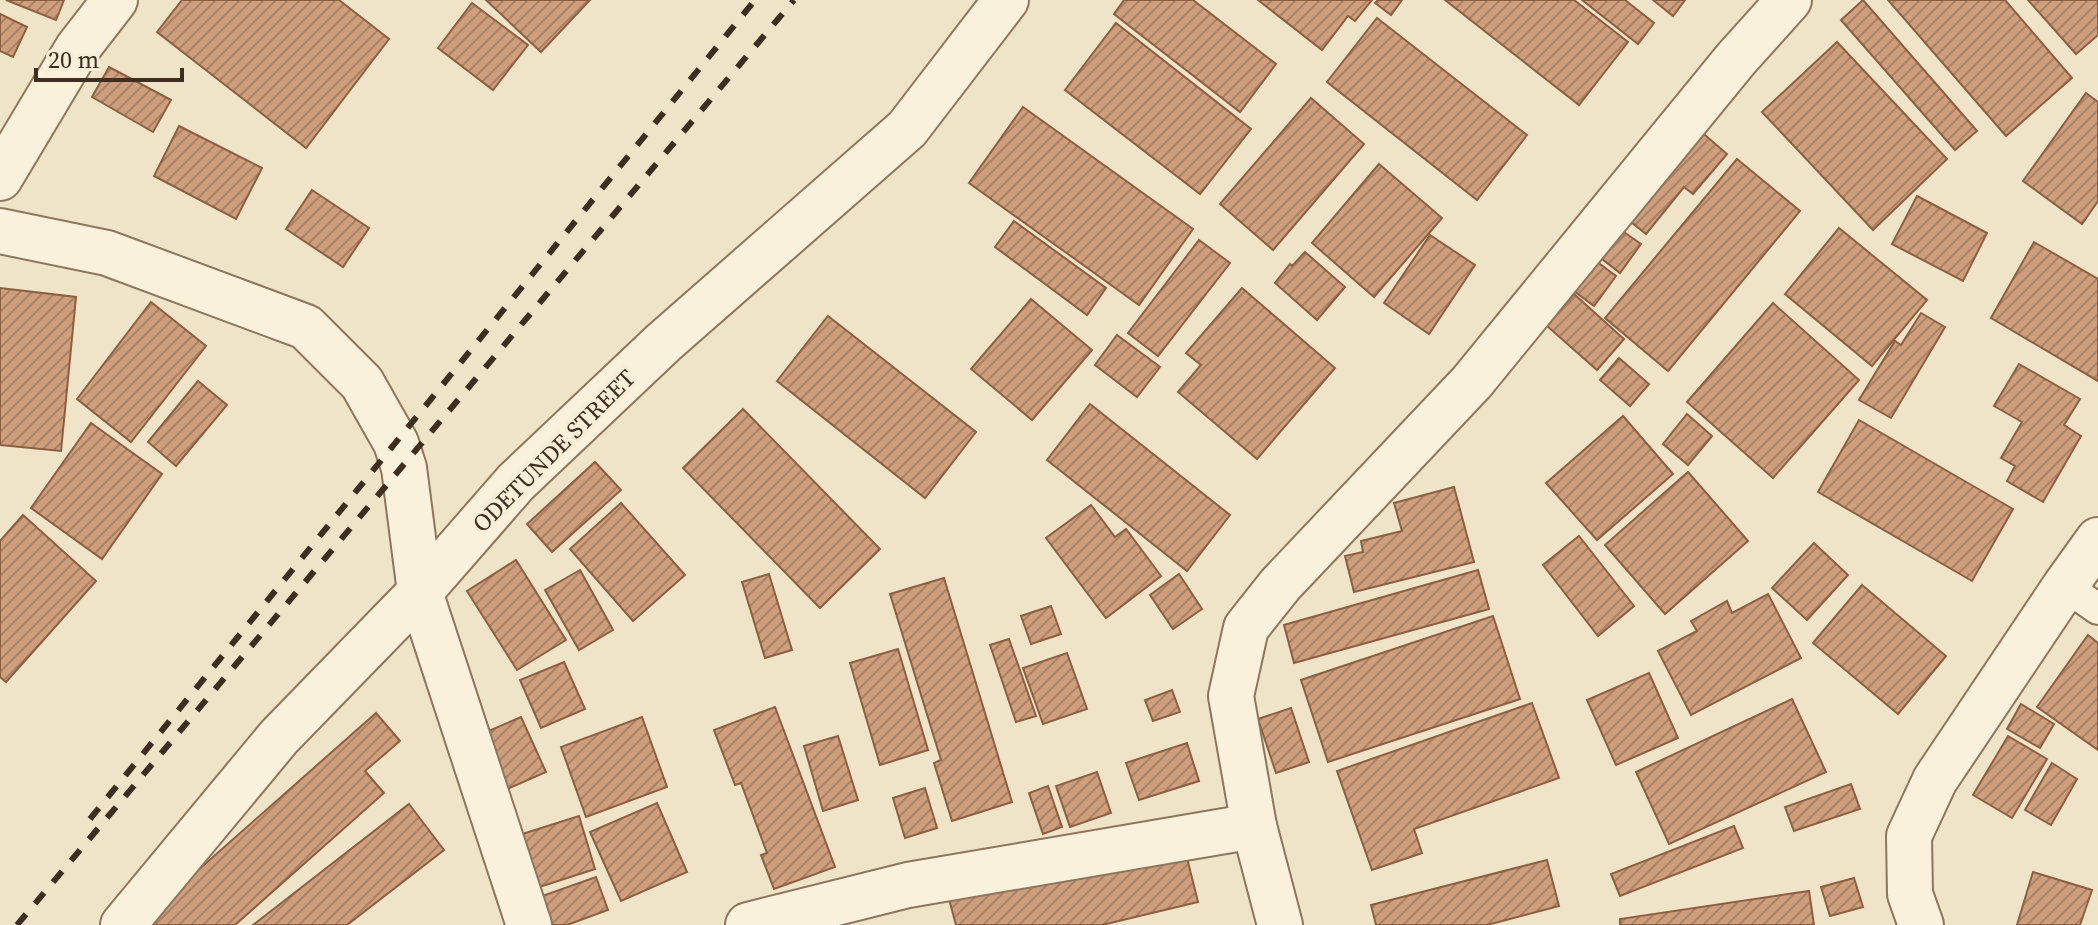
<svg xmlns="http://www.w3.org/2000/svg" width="2098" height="925" font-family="'Source Serif 4',serif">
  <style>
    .building { fill: url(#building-hatch); stroke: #8d5f41; stroke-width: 2 }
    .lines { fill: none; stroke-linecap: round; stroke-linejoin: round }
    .lane-casing { stroke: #8d765c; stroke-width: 34 }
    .street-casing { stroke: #8d765c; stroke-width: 48 }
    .lane { stroke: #faf1dc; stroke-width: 30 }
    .street { stroke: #faf1dc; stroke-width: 44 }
    .rail { stroke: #3d2e20; stroke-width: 6; stroke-dasharray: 14 14; stroke-linecap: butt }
    .labels { text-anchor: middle; stroke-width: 7; stroke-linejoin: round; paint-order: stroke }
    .street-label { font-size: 24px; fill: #3d2e20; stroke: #f7eed8 }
  </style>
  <defs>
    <pattern id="building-hatch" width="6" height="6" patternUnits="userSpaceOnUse" patternTransform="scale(2)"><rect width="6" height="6" fill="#cf9f7d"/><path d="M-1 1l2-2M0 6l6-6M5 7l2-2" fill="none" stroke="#a98266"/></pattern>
  </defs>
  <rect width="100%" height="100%" fill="#f0e4c8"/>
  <!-- building -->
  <g class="building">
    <path d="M6,0H64L56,20Z"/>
    <path d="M182,0H339L389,39L306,148L157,32Z"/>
    <path d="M486,0H590L541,52Z"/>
    <path d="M1124,0H1193L1276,64L1240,112L1114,14Z"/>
    <path d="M1258,0H1372L1355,21L1348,16L1322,50Z"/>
    <path d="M1378,0H1402L1391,15L1375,3Z"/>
    <path d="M1445,0H1574L1628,42L1579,105Z"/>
    <path d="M1582,0H1625L1654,23L1638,44Z"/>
    <path d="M1653,0H1685L1673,16Z"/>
    <path d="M1863,0L1977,131L1955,150L1841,20Z"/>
    <path d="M1888,0H2005L2072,78L2006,136Z"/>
    <path d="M2028,0H2098V35L2076,54Z"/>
    <path d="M472,3L528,45L493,90L438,48Z"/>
    <path d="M0,14L27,27L13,57L0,51Z"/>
    <path d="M1377,18L1527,135L1477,200L1327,82Z"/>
    <path d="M1116,23L1251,129L1200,194L1065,90Z"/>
    <path d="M1837,42L1947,159L1873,230L1762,112Z"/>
    <path d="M109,67L171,100L153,132L92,97Z"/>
    <path d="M2086,93L2098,102V201L2082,224L2023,181Z"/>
    <path d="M1311,98L1364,144L1273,250L1220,204Z"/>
    <path d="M1023,107L1193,229L1139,305L969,183Z"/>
    <path d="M179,126L262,168L236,219L154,176Z"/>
    <path d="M1698,129L1727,154L1693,194L1684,187L1646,234L1625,217Z"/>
    <path d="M1737,159L1800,211L1668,371L1605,318Z"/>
    <path d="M1379,164L1442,218L1374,297L1312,243Z"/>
    <path d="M312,190L369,228L343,267L286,229Z"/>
    <path d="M1917,196L1987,233L1963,281L1892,244Z"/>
    <path d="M1014,221L1106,288L1087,315L995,247Z"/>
    <path d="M1618,228L1641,244L1620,273L1597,255Z"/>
    <path d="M1839,228L1927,300L1872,366L1785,294Z"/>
    <path d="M1430,235L1475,265L1429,334L1384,303Z"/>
    <path d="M1199,240L1230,263L1158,356L1128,333Z"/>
    <path d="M2034,242L2098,279V381L1991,318Z"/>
    <path d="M1305,252L1345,287L1317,320L1275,283L1290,264L1292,266Z"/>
    <path d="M1592,258L1616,276L1594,306L1570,288Z"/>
    <path d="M0,288L76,297L61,451L0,445Z"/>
    <path d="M1242,288L1335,368L1257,459L1178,392L1201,365L1186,353Z"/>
    <path d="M1574,294L1624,339L1597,370L1547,326Z"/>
    <path d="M1031,299L1092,350L1032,420L971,369Z"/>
    <path d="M151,302L206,346L131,442L77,399Z"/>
    <path d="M1773,303L1859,380L1773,478L1687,402Z"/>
    <path d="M1921,313L1945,327L1891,418L1859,400L1895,341L1901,345Z"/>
    <path d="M828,316L976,432L925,498L777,381Z"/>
    <path d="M1117,335L1160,367L1137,397L1095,365Z"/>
    <path d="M1619,358L1649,384L1630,406L1600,380Z"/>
    <path d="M2019,364L2080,399L2064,425L2081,436L2043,502L2007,481L2015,466L2001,458L2022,422L1994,406Z"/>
    <path d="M198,381L227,405L176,466L148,442Z"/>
    <path d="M1090,404L1230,515L1187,571L1047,460Z"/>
    <path d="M743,409L880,549L820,608L683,468Z"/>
    <path d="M1687,414L1712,436L1688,465L1663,444Z"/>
    <path d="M1623,416L1673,474L1597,540L1546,483Z"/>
    <path d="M1859,420L2013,509L1972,581L1818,492Z"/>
    <path d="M91,423L162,474L102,559L31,508Z"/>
    <path d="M595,462L621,490L552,552L527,524Z"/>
    <path d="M1688,472L1748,541L1665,614L1605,545Z"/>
    <path d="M1454,487L1474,562L1354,592L1345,556L1363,552L1361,541L1402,531L1394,503Z"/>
    <path d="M621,503L685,575L633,621L570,549Z"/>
    <path d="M1091,505L1115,537L1126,529L1161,576L1106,618L1046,538Z"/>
    <path d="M23,515L96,581L6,682L0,677V541Z"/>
    <path d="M1579,536L1634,606L1598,636L1543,565Z"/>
    <path d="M1814,543L1848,575L1807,620L1772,588Z"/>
    <path d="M516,560L566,640L517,670L467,591Z"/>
    <path d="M580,570L613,630L579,650L545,590Z"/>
    <path d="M1478,570L1489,609L1294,663L1284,625Z"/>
    <path d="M769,574L792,650L765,658L742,582Z"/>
    <path d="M1179,574L1202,609L1173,629L1150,595Z"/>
    <path d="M944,578L1012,802L952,821L934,763L941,760L890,594Z"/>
    <path d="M1862,585L1946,656L1898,714L1813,643Z"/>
    <path d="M1768,594L1801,658L1691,715L1658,651L1697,631L1691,621L1727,601L1732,613Z"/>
    <path d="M1051,606L1061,634L1031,644L1021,616Z"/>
    <path d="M1493,616L1520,699L1328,762L1301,680Z"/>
    <path d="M2088,635L2098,643V750L2037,707Z"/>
    <path d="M1009,639L1036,716L1016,722L990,645Z"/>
    <path d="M898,649L928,750L880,765L850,663Z"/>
    <path d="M1067,653L1087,709L1043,724L1023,668Z"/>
    <path d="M564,662L585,709L541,728L520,680Z"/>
    <path d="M1649,673L1678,738L1616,765L1587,700Z"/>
    <path d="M1172,690L1180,712L1153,721L1145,700Z"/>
    <path d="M1792,699L1826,772L1669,844L1636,772Z"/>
    <path d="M1532,703L1559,778L1414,829L1422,853L1372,870L1337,771Z"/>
    <path d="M2021,704L2054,724L2040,748L2007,729Z"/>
    <path d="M775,707L835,867L774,889L761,855L767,853L741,783L735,785L714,730Z"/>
    <path d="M1291,708L1309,762L1276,773L1258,719Z"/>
    <path d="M376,713L400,741L365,771L384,793L235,925H136Z"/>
    <path d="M521,717L546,772L507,789L484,733Z"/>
    <path d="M642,717L667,787L586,817L561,747Z"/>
    <path d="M838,736L858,800L823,811L804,746Z"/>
    <path d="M2008,736L2047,759L2012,818L1973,795Z"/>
    <path d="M1187,743L1199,781L1139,800L1126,763Z"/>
    <path d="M2052,763L2077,779L2051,825L2025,810Z"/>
    <path d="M1097,772L1111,813L1070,827L1056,786Z"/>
    <path d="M1851,784L1860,809L1794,831L1785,807Z"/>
    <path d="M1048,786L1062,827L1043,834L1029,793Z"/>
    <path d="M925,788L937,828L905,838L893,798Z"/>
    <path d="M657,803L687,872L621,901L590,832Z"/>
    <path d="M409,804L444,850L347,925H253Z"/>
    <path d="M579,816L595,869L530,890L513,837Z"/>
    <path d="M1734,826L1743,848L1620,896L1611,874Z"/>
    <path d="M1183,842L1198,902L1102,925H956L949,899Z"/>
    <path d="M1547,860L1559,906L1487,925H1376L1371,905Z"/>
    <path d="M2033,872L2092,890L2080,925H2017Z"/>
    <path d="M596,877L608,910L567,925H537L528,901Z"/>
    <path d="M1854,878L1863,907L1830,916L1821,887Z"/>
    <path d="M1809,891L1814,925H1620V919Z"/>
  </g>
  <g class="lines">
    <!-- lane casing -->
    <g class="lane-casing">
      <path id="lane" d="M2065,586L2098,609"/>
    </g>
    <!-- street casing -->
    <g class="street-casing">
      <g id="street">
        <path d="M0,178L77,49L115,0"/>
        <path d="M0,231L107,253L306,327L362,383L396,443L404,468L420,592L529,925"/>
        <path d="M123,925L279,737L420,592L516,482L664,342L907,129L1006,0"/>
        <path d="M748,925L908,885L1254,826"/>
        <path d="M1280,925L1254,826L1231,696L1246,628L1280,585L1472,382L1736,59L1789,0"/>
        <path d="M1921,925L1910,894L1909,836L1935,780L2065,586L2098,540"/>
      </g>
    </g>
    <!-- lane -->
    <use href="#lane" class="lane"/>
    <!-- street -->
    <use href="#street" class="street"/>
    <!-- rail -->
    <g class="rail">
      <path d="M90,819L755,0"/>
      <path d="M17,925L794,0"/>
    </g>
  </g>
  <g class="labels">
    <!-- street labels -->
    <g class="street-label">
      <text transform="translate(554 451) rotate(-45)" y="8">ODETUNDE STREET</text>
    </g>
  </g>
  <!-- scale -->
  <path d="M36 68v12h146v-12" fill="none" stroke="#3d2e20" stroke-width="4"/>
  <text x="48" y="68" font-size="24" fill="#3d2e20" stroke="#f7eed8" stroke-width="6" paint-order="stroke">20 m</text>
</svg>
